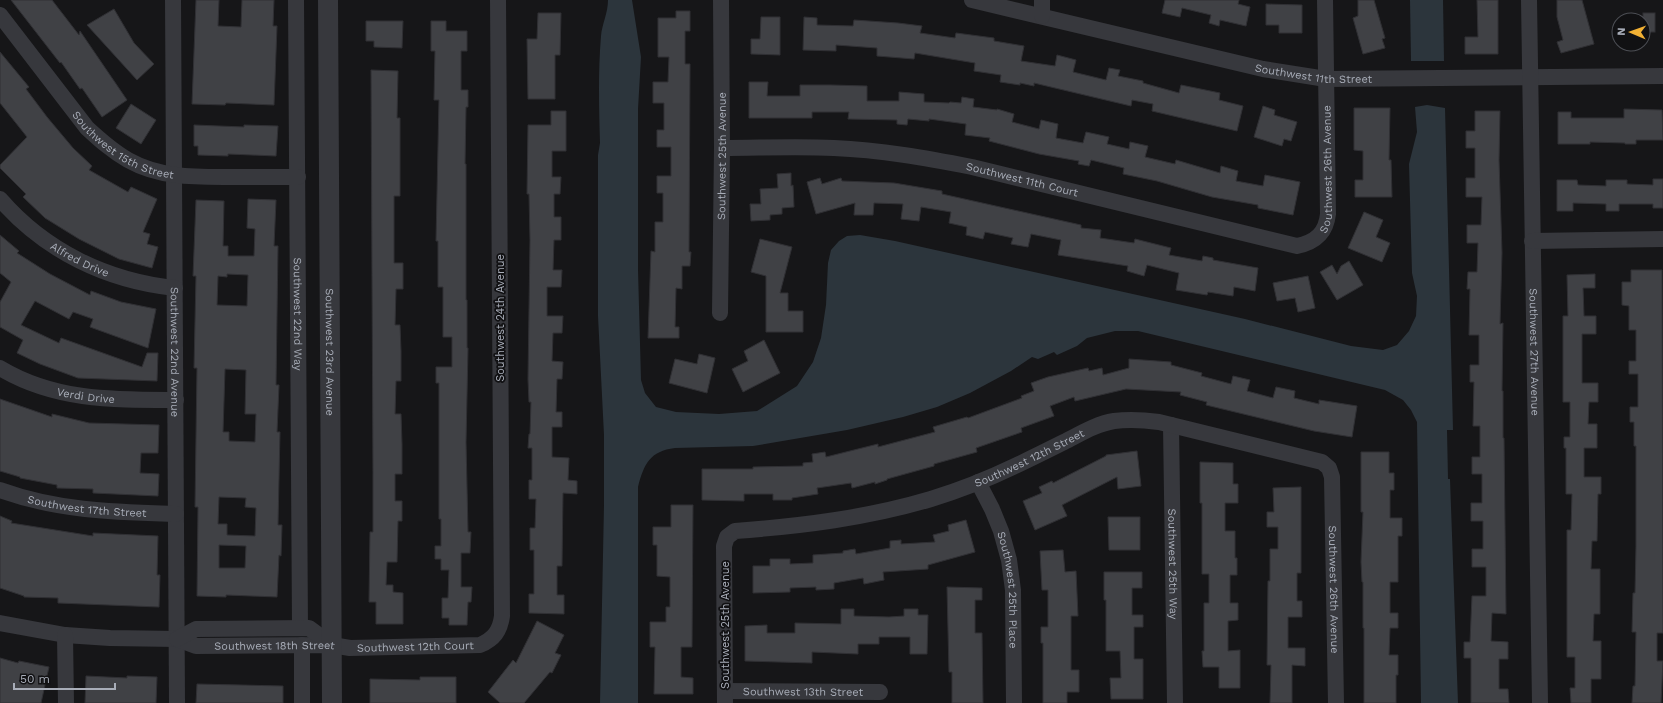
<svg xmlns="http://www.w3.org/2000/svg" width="1663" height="703" font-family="'Work Sans',sans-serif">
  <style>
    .water { fill: #2c353c }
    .building { fill: #404145; stroke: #303034; fill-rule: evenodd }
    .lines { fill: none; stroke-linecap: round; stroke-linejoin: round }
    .minor { stroke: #37383d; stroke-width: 16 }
    .tertiary { stroke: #37383d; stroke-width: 20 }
    .labels { text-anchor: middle; stroke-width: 3.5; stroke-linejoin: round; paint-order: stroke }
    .street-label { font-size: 11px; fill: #a8adb8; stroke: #111113 }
  </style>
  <rect width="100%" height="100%" fill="#161618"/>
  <!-- water -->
  <g class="water">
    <path d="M608,0H632L641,57L638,109V270L641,380L645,393L656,407L676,412L719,414L757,411L797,386L813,362L821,338L826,305L828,263L831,250L839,241L847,236L860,235L895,241L1245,319L1351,346L1383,350L1397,345L1409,331L1416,316L1417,296L1412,273L1409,164L1417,132L1415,107L1427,105L1445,108L1453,430H1447L1448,479H1450L1458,703H1421L1417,422L1411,410L1403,400L1385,390L1138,331H1115L1087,338L1077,346L1057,355L1054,352L1038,359L1032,357L1011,371L970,393L937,407L903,417L847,430L753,446L675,448C650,451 644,464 638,487V703H600L604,505V435L598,316V155L600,143C599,108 598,72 601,36C602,24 608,13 608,0Z"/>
    <path d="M1410,0H1443L1444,61H1411Z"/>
  </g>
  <!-- building -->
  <g class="building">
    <path d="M11,0H52L79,35L80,31L127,100L102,117L82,88L80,89L61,62L60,63Z"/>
    <path d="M196,0H219L218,26L241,27L242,0H274L273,26H277L274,105L226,103L225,105L192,104Z"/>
    <path d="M1165,0H1239L1238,4L1250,7L1246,26L1220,20L1219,26L1209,23L1211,15L1182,8L1180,17L1162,13Z"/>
    <path d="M1358,0H1374L1385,38L1382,39L1385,48L1363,54L1353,18L1358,16Z"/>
    <path d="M1477,0H1498V54H1465V37H1478Z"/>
    <path d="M1557,0H1582L1594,44L1561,53L1557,42L1563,40L1557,17Z"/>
    <path d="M1266,4L1302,5V33H1279V25H1266Z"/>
    <path d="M114,9L134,43L154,64L137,80L87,25Z"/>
    <path d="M676,11H690V31H685V64H690L689,252H691L690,266H682V289L676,288L675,327H679V338H648L651,251L655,252V222H663V193H657V176H671V147H657V130H664V103H653V82H668L669,57H658V18H676Z"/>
    <path d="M538,13H561L560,55H555V99H528L527,39H537Z"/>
    <rect x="1643" y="13" width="12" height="19"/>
    <path d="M761,17H780V55L751,54V39H760Z"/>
    <path d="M804,17L817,18V25L853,26L854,20L898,23L922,26L920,33L955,38L956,33L994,38V41L1024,46L1021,61L1055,66L1057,55L1076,60L1073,72L1106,80L1109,68L1120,70L1118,76L1143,81V83L1179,93L1181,85L1220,93L1219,100L1243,106L1237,131L1152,111L1153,104L1132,100L1131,106L1034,83V86L1020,83V85L1000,82L1001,75L974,71L975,63L915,53L914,59L877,56V48L836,45V51L803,50Z"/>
    <path d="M366,21H403L402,48L374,47V41H366Z"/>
    <path d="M431,21H446V31H467V51H461V90H468V107H466L465,164H466V300H467V348H468L466,442L468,532H471L470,553H461V587H472L471,602H468L467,625H449V618H442V598H448L449,570H441V559H435V546H441V519H439V383H436V367H452V337H443V287H438V241H436L439,100H434L435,51H431Z"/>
    <path d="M0,52L29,87L26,89L47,117L73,148L92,166L89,170L128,192L131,187L157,199L143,232L150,234L147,244L158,247L152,268L119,259L79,239L45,218L23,197L26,194L0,168V165L27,137L0,103Z"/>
    <path d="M371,70L398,71L397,118H400V196H394V263H403V289H396L395,325H400L401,351V381H396L395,414H401L402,444V474H395V501H402V521H398L397,562H387L386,585H393V592L403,593V624H376V602H369L370,532H373V474Z"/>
    <path d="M749,82H768L767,96H800V85H831L867,86V101H899V92L924,94V102L949,103L950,102L961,103L962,97L974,99L973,107L997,110V109L1014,114L1012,122L1039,129L1041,120L1058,124L1056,138L1083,143L1086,132L1109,137L1107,144L1129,149L1130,142L1148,146L1145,157L1175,164L1176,160L1220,173L1221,166L1238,171L1236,181L1263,186L1265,175L1300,182L1293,215L1258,208V205L1212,197L1157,181L1123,174L1124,168L1091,160L1089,166L1078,164L1079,161L1039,154L989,141L990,138L965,135L966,124L929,119V121L908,119L907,125L897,124V120L848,119L849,112H812V118H749Z"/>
    <path d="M131,104L156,120L141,144L116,128Z"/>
    <path d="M1263,106L1275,110L1274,115L1297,122L1291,141L1284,139L1282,146L1254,137Z"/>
    <path d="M1354,108H1390L1389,160H1391L1392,197H1355V180H1363V151L1354,150Z"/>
    <path d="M1624,109L1662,110L1663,140H1636V144H1625V143L1590,142V144H1558V112H1571V118H1624Z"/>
    <path d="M551,111H566V151H552V177H561L560,194H554V217H561V240H554L553,270H562L561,287H547V316H563L562,333H553L552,361L563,362L562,379H557L556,412H562V427H552V457L569,458L568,480L577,481V494L563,493L562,566H557V595H564V614L529,613V594H534V550H530V528H535L536,499H529V480H532V448H528L529,434H530L531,402H529L528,379L530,240L529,194H527L528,125H551Z"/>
    <path d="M1475,111H1500L1499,160L1502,253L1500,324L1503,323L1502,391H1503V438H1504L1506,614L1492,613L1491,641L1508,642V659H1499V689H1508L1509,703H1471V658H1464V642H1470L1472,596H1486V567H1472V549H1483V521H1471V503H1482V474H1472V457H1480V426H1473L1474,382H1470V365H1479V335H1469L1470,289H1467L1468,272H1477L1478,243H1467V225H1481L1482,197H1466V178H1475V148H1466V131H1475Z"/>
    <path d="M194,125L244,127V125L278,126L276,156L228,154V156L198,155V146H194Z"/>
    <path d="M791,173V186L793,185L794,207L782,208V214L770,215V220L751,221L750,204H761L760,189L778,188L777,174Z"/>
    <path d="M820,178L822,184L841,178L842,181L894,183L942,191V194L1081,225V228L1101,230L1100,238L1134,243L1135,239L1171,248L1169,255L1202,261L1203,256L1213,258V260L1258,268L1255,291L1234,287L1233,296L1208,292L1207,295L1176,290L1179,273L1147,265L1144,276L1127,271L1128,266L1058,255L1061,240L1031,234L1028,247L1011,244L1013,238L985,232L983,239L966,235L967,227L949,223L951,212L921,207L919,221L901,219L903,204L874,203L873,215H854L855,203L816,214L807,182Z"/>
    <path d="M1653,179H1663V208H1653V204H1619V211H1606V204L1573,203V211H1557V180H1577L1578,185L1606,186V180H1627V184L1653,185Z"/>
    <path d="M248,199L276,200L274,246H278L276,385H279L277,432H280L278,525H282L281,556L279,555L277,597L226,595V597L197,596L198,507H195L197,368H194L196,276H193L196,200L224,201L223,246H228V256H254L255,229L247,228ZM227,274L248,275L247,306L217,305L218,276L227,277ZM225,369L246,370L245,414H256L255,442L229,441V432H223ZM219,497L246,498L245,507L256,508L255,536L227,535V524H218ZM219,545L246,546L245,568H219Z"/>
    <path d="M1364,212L1383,220L1376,237L1390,243L1382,262L1348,248Z"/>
    <path d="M0,235L19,251L17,253L50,274L90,295L91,291L121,302L156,309L148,348L90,327L93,319L73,312L69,319L35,301L21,325L59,343L61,338L142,367L147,353H158L157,381L78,378L40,364L17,353L23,340L0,327V302L11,282L0,273Z"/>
    <path d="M760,239L792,247L780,293H788V311H803V332H766V276L751,272Z"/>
    <path d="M1349,261L1363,285L1337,300L1320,272L1332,265L1337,274L1341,266Z"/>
    <path d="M1631,270H1662L1663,633H1657V661H1663L1661,703H1632L1633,686H1635L1636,632H1632L1633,593H1635L1636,546V446H1634V422H1630V407H1638V374H1629V361H1636V330H1629V306L1622,305V282H1631Z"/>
    <path d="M1595,274V288H1583L1584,316H1596V334H1582V383H1598V402H1589L1588,424H1597V448H1584V477H1601V494H1598L1597,541H1592L1591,569H1600V614H1594L1593,641H1601V679H1591V703H1571L1570,688H1575V657H1567V530H1571L1572,494H1566V448H1564V437H1570V402H1563V316H1568L1567,275Z"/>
    <path d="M1308,276L1315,308L1298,312L1295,298L1277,301L1273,283Z"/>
    <path d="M764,340L780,373L743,392L732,369L748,361L744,351Z"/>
    <path d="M699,354L715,358L707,393L669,383L675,359L697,364Z"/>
    <path d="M1129,359L1171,362V365L1202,373L1201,376L1231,384L1233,376L1250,380L1247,391L1273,398L1276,387L1295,391L1294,398L1319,404V400L1357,406L1352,437L1314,431L1206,405L1207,402L1180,395L1181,392L1126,389L1075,401L1074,397L1050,406L1054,416L1021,428L1022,432L976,448L977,452L934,464V466L887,479V480L875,484V482L852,488L851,483L817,488L818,494L792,498V500H773V494H744V501L702,500V469H753V467L803,466V463L813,462L812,454L825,452L826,457L878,444V447L935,432L933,427L967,417L968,418L1022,398L1021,396L1034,391L1031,383L1048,377L1088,368L1089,371L1102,368L1103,375L1129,368Z"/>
    <path d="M0,399L52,417V414L89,423L159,425L158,453H141L140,473L159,474L158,496L93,493V489L57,488V485L20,478V477L0,471Z"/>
    <path d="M1137,451L1141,486L1118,489L1117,477L1062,505L1067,516L1035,530L1023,501L1042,493L1039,487L1052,481L1053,483L1106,456V455Z"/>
    <path d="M1361,452H1389V473H1394V490H1390V518H1402V536H1398V582H1390V613H1398V628H1390L1389,655H1398V675H1396V703H1364V628H1363V582H1362L1361,562L1363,512H1361Z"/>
    <path d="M1200,462L1233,463V484H1238V503H1225V531H1235V558H1237V575H1230V603H1238V620L1228,621V651L1240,650V688H1219V667H1203L1202,651H1204V603H1209V574H1202V503H1200Z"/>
    <path d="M1301,487V573H1297V601H1302V617H1288V648H1305V666L1292,665V703H1270L1271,665H1267L1268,581H1270V549H1278V527H1267V512H1274L1273,488Z"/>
    <path d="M671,505H693L692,647H681V677L693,678V694H654L655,647H650V622H666V607H670V577L657,576V545H653V527H671Z"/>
    <path d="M0,516L12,521L11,523L93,536V533L158,536L157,575H160L159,607L58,603V598L24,597V596L0,588Z"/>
    <path d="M1108,517H1140V550H1109Z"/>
    <path d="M966,520L975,552L928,565V569L883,572L884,580L864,584L863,578L834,583V589L816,590V587L790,588V592L753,593V566H770V559H790V564L813,563V555L843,553V551L855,549L856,554L890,548V541L901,540V544L935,542L933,535L949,531L948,525Z"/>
    <path d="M1063,550L1065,572L1076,571L1078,616H1071V670H1079V692H1067V703H1043V643H1041V627H1048V590H1042L1040,551Z"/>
    <path d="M1104,572H1142V588H1132V615H1143V627H1134V659H1143V699H1111L1110,678H1121L1120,651H1106V600H1104Z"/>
    <path d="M947,587L982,588V600H975V633H982L983,703H952V672H949Z"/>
    <path d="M841,609H854V616L889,617L904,616V609H918V615H928L927,654H910V637H879V644H858V654L812,652V663L745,661V626L767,625V633H795V623L841,624Z"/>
    <path d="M537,621L564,635L555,653L561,655L552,673L550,672L524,703H500L488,692L513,660L516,663Z"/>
    <path d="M0,658L18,663L19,661L49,667L41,703H0Z"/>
    <path d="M86,676L127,678V676L157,677L156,703H85Z"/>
    <path d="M420,677H456V703H370V679L420,680Z"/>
    <path d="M197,684L283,686V703H196Z"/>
  </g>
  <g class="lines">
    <!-- minor -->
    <g class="minor">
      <path id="s1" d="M173,0L177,703"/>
      <path id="s2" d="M296,0L300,628"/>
      <path id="s3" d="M972,0L1263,69L1326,79L1663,76"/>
      <path d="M1042,0V16"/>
      <path id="s4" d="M1529,0L1540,703"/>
      <path id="s5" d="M0,15L87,128C100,140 112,151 128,160C160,178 195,177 230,177C253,177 275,177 298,177"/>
      <path id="s6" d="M722,148C759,148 797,146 834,148C881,150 926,158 972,167L1297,246C1316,242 1326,233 1328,214L1325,0"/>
      <path id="s7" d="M0,199C45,251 107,281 175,288"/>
      <path d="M1532,241L1663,239"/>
      <path id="s8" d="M720,313L722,148L721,0"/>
      <path id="s9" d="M0,368C55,401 114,400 176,400"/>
      <path id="s10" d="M1171,425L1175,703"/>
      <path id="s11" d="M978,482L992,509L1001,531L1009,560L1013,590L1014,703"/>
      <path id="s12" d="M0,490C58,511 115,512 176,514"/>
      <path id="s13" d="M0,623L65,635L110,638L177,639L196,646L332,645L350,648L480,645C494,639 500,631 502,616L498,0"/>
      <path d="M65,635L66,703"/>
      <path d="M177,639L196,629L309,628L332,645"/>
      <path d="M302,645V703"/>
      <path id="s14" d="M725,691L880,692"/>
      <path id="s15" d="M725,703L724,546L727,537L735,531C802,526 867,518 931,499C960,490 988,479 1015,466C1032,458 1048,450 1064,442C1080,434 1096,424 1114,421C1130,419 1144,420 1159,422L1322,462L1329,468L1332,477L1336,703"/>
    </g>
    <!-- tertiary -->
    <path class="tertiary" id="s16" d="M328,0L332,703"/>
  </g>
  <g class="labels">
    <!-- street labels -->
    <g class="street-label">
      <text dy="4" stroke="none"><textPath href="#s3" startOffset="350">Southwest 11th Street</textPath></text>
      <text dy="4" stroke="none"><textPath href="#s5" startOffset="183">Southwest 15th Street</textPath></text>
      <text dy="4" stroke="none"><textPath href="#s8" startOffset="157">Southwest 25th Avenue</textPath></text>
      <text dy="4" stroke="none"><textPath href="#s6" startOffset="679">Southwest 26th Avenue</textPath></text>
      <text dy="4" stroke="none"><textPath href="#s6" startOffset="303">Southwest 11th Court</textPath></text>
      <text dy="4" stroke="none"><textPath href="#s7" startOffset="101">Alfred Drive</textPath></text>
      <text dy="4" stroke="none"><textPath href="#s2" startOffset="314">Southwest 22nd Way</textPath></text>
      <text transform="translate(500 318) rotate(-90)" y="4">Southwest 24th Avenue</text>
      <text dy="4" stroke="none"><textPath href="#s1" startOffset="352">Southwest 22nd Avenue</textPath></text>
      <text dy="4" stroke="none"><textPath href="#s16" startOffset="352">Southwest 23rd Avenue</textPath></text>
      <text dy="4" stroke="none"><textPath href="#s4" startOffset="352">Southwest 27th Avenue</textPath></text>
      <text dy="4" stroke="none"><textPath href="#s9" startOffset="91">Verdi Drive</textPath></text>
      <text dy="4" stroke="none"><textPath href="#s15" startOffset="482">Southwest 12th Street</textPath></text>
      <text dy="4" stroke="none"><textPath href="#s12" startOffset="89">Southwest 17th Street</textPath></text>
      <text dy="4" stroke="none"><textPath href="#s10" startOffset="139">Southwest 25th Way</textPath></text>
      <text dy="4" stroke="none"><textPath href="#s11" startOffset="114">Southwest 25th Place</textPath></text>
      <text dy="4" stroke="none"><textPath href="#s15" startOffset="919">Southwest 26th Avenue</textPath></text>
      <text transform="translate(725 625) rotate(-90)" y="4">Southwest 25th Avenue</text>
      <text dy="4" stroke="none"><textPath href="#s13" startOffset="277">Southwest 18th Street</textPath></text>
      <text dy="4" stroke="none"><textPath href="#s13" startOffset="418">Southwest 12th Court</textPath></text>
      <text dy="4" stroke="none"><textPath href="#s14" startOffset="78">Southwest 13th Street</textPath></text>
    </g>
  </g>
  <!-- north arrow -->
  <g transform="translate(1631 32) rotate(272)"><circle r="19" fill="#111113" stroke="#4d4f55"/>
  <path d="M0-3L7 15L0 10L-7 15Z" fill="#f2b134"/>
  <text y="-6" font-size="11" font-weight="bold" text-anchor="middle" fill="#a8adb8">N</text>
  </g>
  <!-- scale -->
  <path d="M14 683v6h101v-6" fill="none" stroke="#a8adb8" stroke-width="2"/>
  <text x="20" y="683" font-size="12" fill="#a8adb8" stroke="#111113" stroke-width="3" paint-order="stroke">50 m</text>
</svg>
